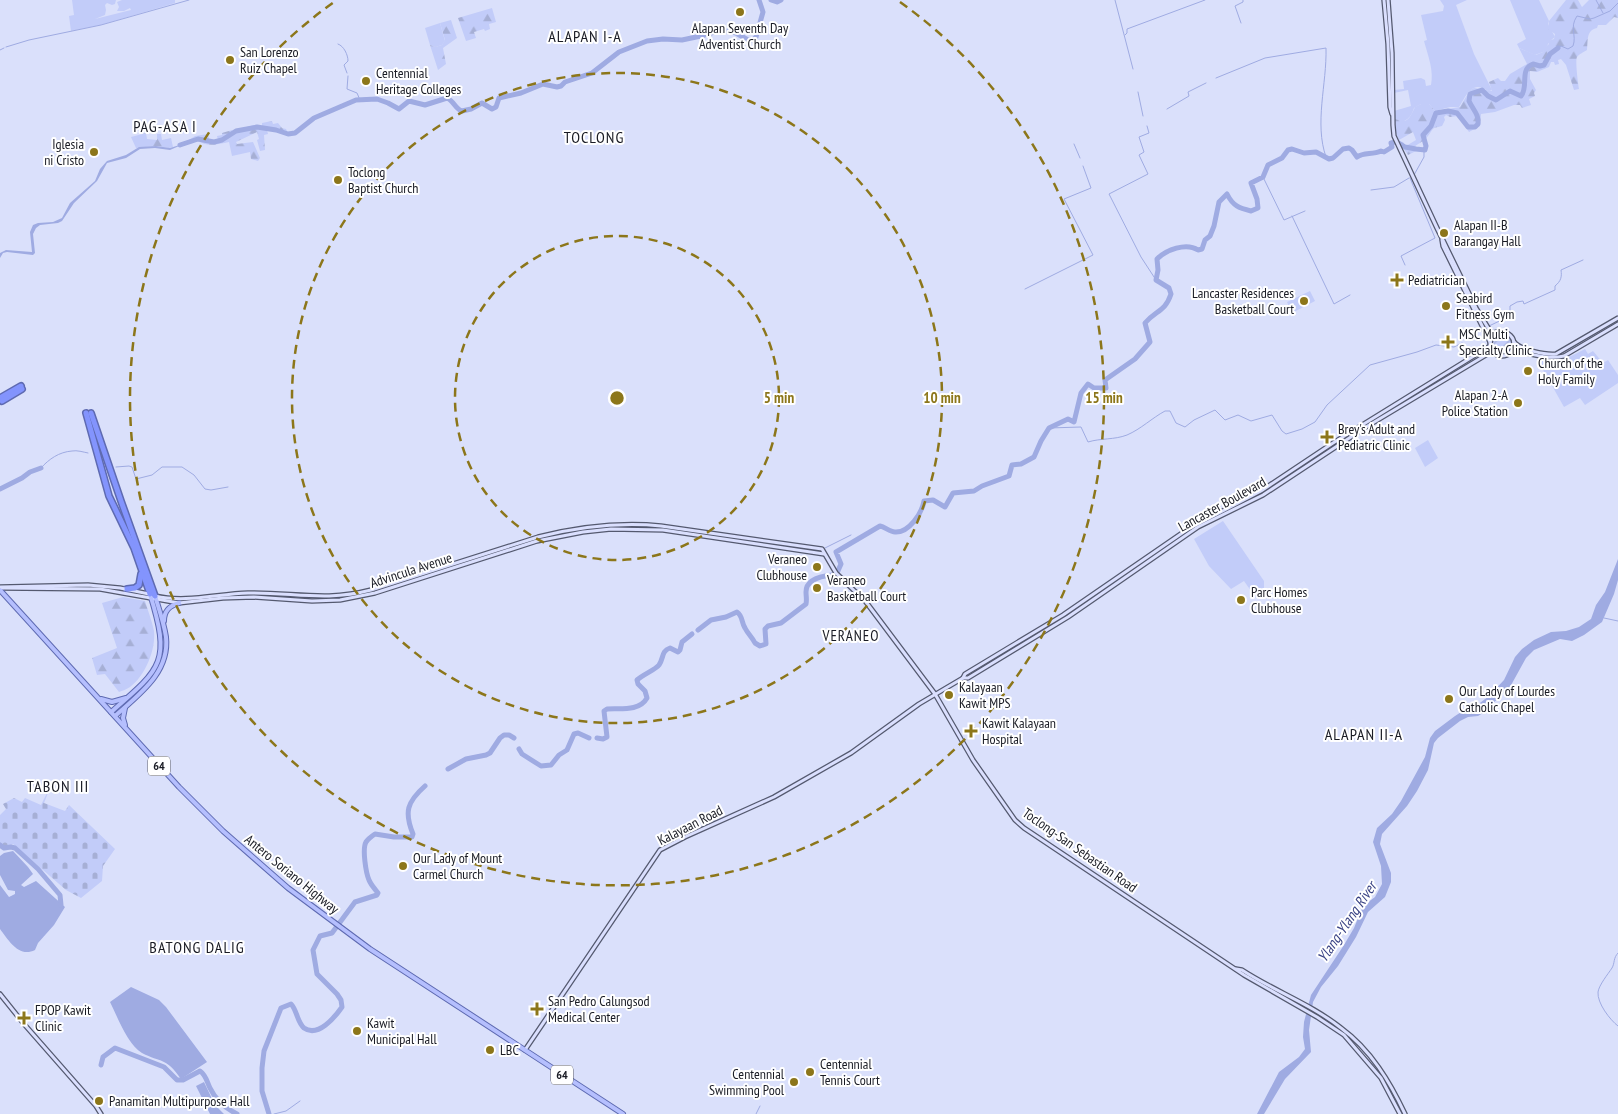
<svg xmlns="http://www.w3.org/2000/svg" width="1618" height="1114" font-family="'PT Sans Narrow',sans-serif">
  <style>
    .green { fill: #c2ccf9 }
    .forest { fill: url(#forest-firs) }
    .cemetery { fill: url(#cemetery-stones) }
    .garden { fill: url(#garden-furrows) }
    .water { fill: #9fabe2 }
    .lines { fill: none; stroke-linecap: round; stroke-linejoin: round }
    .stream { stroke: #9fabe2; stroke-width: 1 }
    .river { stroke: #9fabe2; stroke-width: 5 }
    .secondary-casing { stroke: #54596f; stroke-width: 5.5 }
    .primary-casing { stroke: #5e6ab1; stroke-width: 6 }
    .highway-casing { stroke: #5e6ab1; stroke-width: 8 }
    .secondary { stroke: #dadffe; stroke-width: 3 }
    .primary { stroke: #b5bffe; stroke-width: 4 }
    .highway { stroke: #8394fd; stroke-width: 5 }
    .ring { fill: none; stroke: #8c761a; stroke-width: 2.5; stroke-dasharray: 9 6 }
    .poi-dot { fill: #8c761a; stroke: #fff; stroke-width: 2 }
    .labels { text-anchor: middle; stroke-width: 4; stroke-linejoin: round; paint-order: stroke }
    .shield { fill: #fff; stroke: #5e5f66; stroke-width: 1 }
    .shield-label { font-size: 12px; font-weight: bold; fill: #191b24 }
    .poi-label { font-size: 14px; fill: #191b24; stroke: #fff; text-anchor: start }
    .street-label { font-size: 14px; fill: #191b24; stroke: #fff }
    .neighbourhood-label { font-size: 15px; letter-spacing: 1px; fill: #191b24; stroke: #fff }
    .water-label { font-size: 15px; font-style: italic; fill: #394284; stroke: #fff }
    .quarter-label { font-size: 16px; letter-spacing: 1px; fill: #191b24; stroke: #fff }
    .centre { fill: #8c761a; stroke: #fff; stroke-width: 2.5 }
    .ring-label { font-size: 15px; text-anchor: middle; font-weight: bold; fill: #8c761a; stroke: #fff; stroke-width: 4; stroke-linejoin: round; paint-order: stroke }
  </style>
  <defs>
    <pattern id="forest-firs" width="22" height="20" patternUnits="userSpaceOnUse" patternTransform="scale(1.25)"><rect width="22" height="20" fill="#c2ccf9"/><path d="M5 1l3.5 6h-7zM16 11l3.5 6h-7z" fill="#a6afd5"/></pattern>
    <pattern id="cemetery-stones" width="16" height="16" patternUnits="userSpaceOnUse" patternTransform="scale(1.25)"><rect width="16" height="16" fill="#c2ccf9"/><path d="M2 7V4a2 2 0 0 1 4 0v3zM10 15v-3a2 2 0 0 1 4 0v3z" fill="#a6afd5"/></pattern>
    <pattern id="garden-furrows" width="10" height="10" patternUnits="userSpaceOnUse" patternTransform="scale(1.25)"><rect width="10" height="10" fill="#c2ccf9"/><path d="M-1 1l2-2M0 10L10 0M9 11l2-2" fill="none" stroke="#a6afd5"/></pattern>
  </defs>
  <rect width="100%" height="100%" fill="#dae0fb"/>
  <!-- green -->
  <g class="green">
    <path d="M72,0H116L115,4L112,5L107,3L105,5L106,10L105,15L95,19L131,10L130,8L124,11H117L119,7L117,2L122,0H175V3L101,25L71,31L69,16L74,15Z"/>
    <path d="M1440,0H1467L1456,5L1474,54L1492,90L1489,91C1486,90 1481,87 1478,87C1468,87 1463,102 1459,107H1450L1435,111L1429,104H1421L1414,108C1412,115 1408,121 1400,122L1395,119L1394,111L1411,106L1408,90L1394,93V90L1404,89L1403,81L1421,78L1425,80L1426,86L1431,85C1434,70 1428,56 1424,41L1427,40L1421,15L1443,11L1444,6Z"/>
    <path d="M1510,0H1539L1549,21L1548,24L1555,37L1550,41L1543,52L1535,55L1519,48L1517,44L1526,39Z"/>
    <path d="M440,23L445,41L442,45L435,47L430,45L425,28Z"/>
    <path d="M1310,291L1315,301L1292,313L1287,302Z"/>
    <path d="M1585,349L1588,354L1593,351L1603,363L1608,360L1618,375V383L1585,405L1580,398L1564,407L1537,359C1558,364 1567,358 1585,349Z"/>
    <path d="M1428,440L1438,458L1425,467L1415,448Z"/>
    <path d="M1223,521L1264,581V590L1256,598L1244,581L1231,589L1209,566L1194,539Z"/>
  </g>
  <!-- forest -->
  <g class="forest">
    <path d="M1566,0H1578L1582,7L1589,0H1618V18L1614,17L1606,25H1598L1597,28C1586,30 1588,41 1587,50C1584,52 1579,54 1577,57C1575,60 1578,84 1579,89L1574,90L1566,65L1561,59L1558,60L1559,64L1555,65L1554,62H1551L1549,67L1537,72L1530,71V79L1536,90L1534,93L1535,96L1529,99L1531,105L1522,108L1520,105H1514L1495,112L1481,114L1480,126L1469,132L1458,116L1450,117L1446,115L1444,117L1445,120L1442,126C1430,129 1435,127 1428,136C1425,140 1418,144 1414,147L1416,151L1408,155C1405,149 1400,147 1398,141L1403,142L1406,146L1416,140L1413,132L1399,140L1395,131V119C1408,124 1409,119 1415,107L1421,104H1429L1435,111L1460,107L1470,90L1474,88L1492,91L1489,82L1498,78L1501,81H1505L1510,74L1527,64L1519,48L1536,55L1543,52L1544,48L1549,44L1548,41L1554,39L1555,34L1548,29L1549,21Z"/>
    <path d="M492,8L496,22L489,24L490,29L485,31L484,29L474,32L476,38L466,41L458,18Z"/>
    <path d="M451,20L457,38L443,48L446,64L438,70L430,45L435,47L442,45L445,40L440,23Z"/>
    <path d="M272,121L273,124L278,123L282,128L286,129L288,133L270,129L267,130L268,134L264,135L265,150L260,151L257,140L259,139L257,132L236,142L237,144L253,142L260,158L258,161L251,159L250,152L232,156L229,142C218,144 207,148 197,140L190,144L189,140L195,136L208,134L210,142L218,140L217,136L222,135V133L232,130L233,133L243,131V128L254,125L255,127L262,126V123Z"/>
    <path d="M146,133L147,139L157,140V134H161L162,140L171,138L173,147L169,148L156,146L136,148L131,137Z"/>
    <path d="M123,597L145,601C148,611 152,621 154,631C156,650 145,676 130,687C127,689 122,691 119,692L105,674L97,675L92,658L117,648L102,603Z"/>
  </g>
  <!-- cemetery -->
  <path class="cemetery" d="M52,783L56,786L48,793L44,803L65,811L69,805L115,849L103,866L102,881L81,898L66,890L13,844L5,848L0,843V815L6,809L3,804L14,798L22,802L25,798L41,805Z"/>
  <!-- garden -->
  <circle class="garden" cx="1502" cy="343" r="10"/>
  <!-- water -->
  <g class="water">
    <path d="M186,143L170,150L155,148L140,149L126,158L107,163L97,181L74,203L62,221L58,223L40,225L36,228L33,234L35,253L33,255L7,252L3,253L0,258V253L6,250L32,252L30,232L33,225L38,223L53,222L62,218L70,203L95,181L100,169L107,161L126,155L139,147L156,146L170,148Z"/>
    <path d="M1618,559V580L1614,594L1602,622L1584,635L1572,641L1560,639L1534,650L1526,658L1510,687L1483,713L1478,716L1468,717L1460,721L1438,738L1434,743L1428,770L1417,791L1407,806L1382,834L1380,844L1391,873V882L1385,897L1368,912L1356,937L1338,966L1321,987L1313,1002L1309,1030L1311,1052L1285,1079L1264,1114H1257L1279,1072L1299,1057L1305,1049L1303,1037L1304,1022L1311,995L1344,945L1354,928L1363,906L1375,897L1382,884L1381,866L1373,842L1377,828L1392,814L1401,801L1425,757L1430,738L1435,731L1455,716L1469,707L1476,706L1489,696L1504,680L1515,657L1522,649L1534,640L1551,632L1566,631L1579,627L1591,619L1596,605L1605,592Z"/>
    <path d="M13,851L28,867L33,874L21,885L24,887L36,881L65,907L54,925L38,943L35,950C19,958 9,941 0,929V885L9,897L15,894V891L8,890L0,875V856L4,853Z"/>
    <path d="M131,987L159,1000L166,1007L207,1062L181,1079C166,1057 161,1063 142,1053C128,1045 117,1016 110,1002Z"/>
    <path d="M204,1082L215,1105L224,1114H210L196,1086Z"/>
  </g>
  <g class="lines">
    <!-- stream -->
    <g class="stream">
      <path d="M1115,0L1133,69"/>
      <path d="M1596,0L1603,13"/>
      <path d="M1241,23L1235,6L1243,2V0"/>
      <path d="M1125,35L1127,33V29L1205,0"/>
      <path d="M338,44C344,46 348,55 348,61L344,65L347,73"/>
      <path d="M6,47L29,40L101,25L189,0"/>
      <path d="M1558,48L1561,46L1568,49L1573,46C1577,35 1569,28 1577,16L1590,19L1594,18L1610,11L1618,3"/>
      <path d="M0,50L4,48"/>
      <path d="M348,76L347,89L357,93L360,100"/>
      <path d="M1216,78L1265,58L1326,48C1327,84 1314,123 1326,157"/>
      <path d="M1138,92L1143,116"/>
      <path d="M1167,109L1189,96L1188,92L1206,83"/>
      <path d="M1147,126L1149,133L1139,137L1144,152L1139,155L1148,174L1109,194L1141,257L1156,280"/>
      <path d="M1074,144L1080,158"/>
      <path d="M1414,175L1424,157V151"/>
      <path d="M1263,177L1284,220L1305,211"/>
      <path d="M1371,190L1394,187L1409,178"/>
      <path d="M1292,216L1334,304L1350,295"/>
      <path d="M1405,265L1401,256L1435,238L1410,178"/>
      <path d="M1025,289L1093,255L1064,199L1091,188L1083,166"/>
      <path d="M1489,326L1510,316V306L1517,302L1523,301L1524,304L1555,290V286C1561,281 1562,277 1561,270L1583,260"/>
      <path d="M1049,428L1081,427L1088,442C1101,438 1114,440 1127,435C1141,429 1152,418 1165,411H1170L1176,423L1185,427L1194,420L1215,410L1225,420L1238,415L1251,421L1272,415L1282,431L1286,434L1302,429L1315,422L1327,405L1370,365L1417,352L1436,345L1454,347L1462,343"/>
      <path d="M116,467L129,466L132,467L136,479L152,475L162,467H182L194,475L205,489L211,490L228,487"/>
      <path d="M41,468C49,459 59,452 72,451C77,450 83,452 88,453"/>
      <path d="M825,548L851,535"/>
      <path d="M1604,618L1618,621"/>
      <path d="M1618,953C1613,958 1615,963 1612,968C1608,974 1599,985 1598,992C1597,1003 1610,1020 1618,1026"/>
      <path d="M274,1114L286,1111L300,1101"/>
      <path d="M756,1114L760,1106"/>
    </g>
    <!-- river -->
    <g class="river">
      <path d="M771,0L777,2L781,0"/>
      <path d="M1397,142L1405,147L1416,149L1425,150L1426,146L1423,135L1431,126L1436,113L1448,111L1457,113L1468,127H1475L1478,124C1479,114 1473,110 1469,101L1470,94L1482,90L1488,96L1496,100L1510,91L1521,96C1529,87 1519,69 1533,64L1540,66L1544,65L1550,54L1558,48"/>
      <path d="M180,145L198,139L214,142L222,140L236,131L257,127L276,130L288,134L295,133L314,118L356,100L377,99L388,103L399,109L409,101L425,105L447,98C454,101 455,109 462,111L471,109L482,103L492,109L496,107L499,98L521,93L543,84L557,87L561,86L565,82L592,73L619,52L647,41L663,39L682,40L701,36L721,30L736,33L748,40H753L756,37L763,12L759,0"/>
      <path d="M0,489L22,478L30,472L41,468"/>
      <path d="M837,573L841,564L836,552L880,526C885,527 890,532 895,532C909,533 922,513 924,501L933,500L945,507L953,493L974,491L982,486L1009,476L1012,465L1021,464L1034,457L1041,441L1049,428L1068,419L1074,422L1081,393L1088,384L1094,388H1106L1105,380L1135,359L1150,342L1145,323C1156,310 1165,312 1171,294L1169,288L1156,280L1158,270L1157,259C1166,250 1186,242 1198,250L1202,249L1205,240L1210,236L1214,226L1219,202L1227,194C1233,206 1239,208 1251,211L1258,208L1257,199L1251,183L1263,177L1268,165L1282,158L1288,150L1292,149L1304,153L1316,152L1329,159L1333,158L1343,149L1349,148L1352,150L1357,157C1364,152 1372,155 1381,151L1384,152L1392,147L1391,143L1395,142"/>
      <path d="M698,630L711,620L726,617L737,612C743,616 741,622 745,628C748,634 752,637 755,643L760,646L766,644L765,629L768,626L781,623L806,604C807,599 806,597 806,592C806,579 822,576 832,575"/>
      <path d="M597,738L603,739L607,737L604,711L607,709C620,708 639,712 647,698L645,691L638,684L637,680C644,674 655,670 659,665C664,658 661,651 670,648L678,652L680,650L682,642L692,634"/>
      <path d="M519,749L522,754L541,766L551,765L559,755L567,750L574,734L578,733L589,738"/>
      <path d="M448,769L466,759L486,755L490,753L500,738L504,735H509L514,738"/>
      <path d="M0,845L4,848L11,847L15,848L38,869L60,895L61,905"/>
      <path d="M101,1065L103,1057L115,1048L164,1067L177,1080H183L200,1071C206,1075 207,1082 210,1088C216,1101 225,1108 237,1114"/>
      <path d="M269,1114L262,1091V1068L264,1051L281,1008L291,1004C297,1010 297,1022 304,1028C318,1038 335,1017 342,1007L341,1000L337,994L317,974L313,950L320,936L332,933L355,902L377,895L378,893C375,889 371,885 369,880C366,873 362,849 366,842C368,839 372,836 375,834L394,837H412L413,834C404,812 407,802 425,786"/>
    </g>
    <!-- secondary casing -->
    <g class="secondary-casing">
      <g id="secondary">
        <path d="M1384,0L1388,44L1390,107L1392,114"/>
        <path d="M1388,0L1392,53L1393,125L1394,136L1437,228L1476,308L1490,331L1493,333L1497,332"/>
        <path d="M1442,240L1443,246L1490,342"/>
        <circle cx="1502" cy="344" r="12"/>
        <path d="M1514,342C1520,350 1546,355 1556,354L1618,318"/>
        <path d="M1511,352L1516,351C1532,354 1548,360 1564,356L1618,324"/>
        <path d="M0,587L88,585L120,588L149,594"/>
        <path d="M0,588L100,589L179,603L223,598L254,597L312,601L340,600L375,593L537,541L583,532L611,529L663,530L824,554"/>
        <path d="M155,596C186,603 217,594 248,593C293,592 325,602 371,590L538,537C578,527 620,522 661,526L822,549L836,573L866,602L935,694L973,760L1015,820L1024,828L1244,975L1317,1017L1344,1035L1381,1078L1400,1114"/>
        <path d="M963,678L965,674L1063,615L1188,529L1261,491L1333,443L1490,346"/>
        <path d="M1236,969L1242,970C1274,991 1311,1004 1341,1028C1371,1050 1390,1082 1405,1114"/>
        <path d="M0,994L24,1024L96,1106L101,1114"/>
        <path d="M525,1050L660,850L685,837L774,797L851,753L919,704L963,678H968L1068,617L1198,527L1263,495L1366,427L1491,352L1493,353"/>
      </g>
    </g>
    <!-- primary casing -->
    <g class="primary-casing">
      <g id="primary">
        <path d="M0,590L179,787L223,831L288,888L370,949L623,1114"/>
        <path d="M164,621C164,611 169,606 179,603"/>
        <path d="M101,699L112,702L126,698"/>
        <path d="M111,712C162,668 171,662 150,594"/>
        <path d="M115,716C138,695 170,673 166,637C164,623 159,609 155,596"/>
        <path d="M125,725L123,718L125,708"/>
      </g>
    </g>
    <!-- highway casing -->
    <g class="highway-casing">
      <g id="highway">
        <path d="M0,398L21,386"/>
        <path d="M2,401L22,389"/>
        <path d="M86,413L109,496L134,548L150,594"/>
        <path d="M91,413L121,501L155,596"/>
        <path d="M127,589L135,588L139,585L141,574"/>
      </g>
    </g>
    <!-- secondary -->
    <use href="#secondary" class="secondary"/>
    <!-- primary -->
    <use href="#primary" class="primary"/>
    <!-- highway -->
    <use href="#highway" class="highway"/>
  </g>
  <!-- distance rings -->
  <g class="ring">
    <circle cx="617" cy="398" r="162"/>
    <circle cx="617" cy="398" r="325"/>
    <path d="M900 2A487 487 0 1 1 334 2"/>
  </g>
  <!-- markers -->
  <g class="poi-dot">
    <circle cx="740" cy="12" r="5"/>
    <circle cx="230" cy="60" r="5"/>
    <circle cx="366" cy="81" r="5"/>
    <circle cx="94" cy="152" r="5"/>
    <circle cx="338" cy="180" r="5"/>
    <circle cx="1444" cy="233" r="5"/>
    <path d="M1394.5 272.5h5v5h5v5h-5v5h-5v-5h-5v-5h5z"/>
    <circle cx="1304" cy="301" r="5"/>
    <circle cx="1446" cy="306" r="5"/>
    <path d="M1445.5 334.5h5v5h5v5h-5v5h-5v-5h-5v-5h5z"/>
    <circle cx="1528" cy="371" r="5"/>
    <circle cx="1518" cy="403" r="5"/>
    <path d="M1324.5 429.5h5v5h5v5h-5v5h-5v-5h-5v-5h5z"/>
    <circle cx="817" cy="567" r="5"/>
    <circle cx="817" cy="588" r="5"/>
    <circle cx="1241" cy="600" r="5"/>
    <circle cx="949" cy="695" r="5"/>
    <circle cx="1449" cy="699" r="5"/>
    <path d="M968.5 723.5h5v5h5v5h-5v5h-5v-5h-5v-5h5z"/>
    <circle cx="403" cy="866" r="5"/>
    <path d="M534.5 1001.5h5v5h5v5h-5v5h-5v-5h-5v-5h5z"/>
    <path d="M21.5 1010.5h5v5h5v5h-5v5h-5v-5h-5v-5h5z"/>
    <circle cx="357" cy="1031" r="5"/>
    <circle cx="490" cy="1050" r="5"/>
    <circle cx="810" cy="1072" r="5"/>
    <circle cx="794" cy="1082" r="5"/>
    <circle cx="99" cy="1101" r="5"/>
  </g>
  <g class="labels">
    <!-- shield labels -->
    <g class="shield">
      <rect x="148" y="756.5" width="22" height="19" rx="4"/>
      <rect x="551" y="1065.5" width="22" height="19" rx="4"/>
    </g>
    <g class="shield-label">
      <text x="159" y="770">64</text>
      <text x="562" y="1079">64</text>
    </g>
    <!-- poi labels -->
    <g class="poi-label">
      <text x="740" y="33" text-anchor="middle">Alapan Seventh Day<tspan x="740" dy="16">Adventist Church</tspan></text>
      <text x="240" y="57">San Lorenzo<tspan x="240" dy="16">Ruiz Chapel</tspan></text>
      <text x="376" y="78">Centennial<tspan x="376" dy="16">Heritage Colleges</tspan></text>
      <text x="84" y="149" text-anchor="end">Iglesia<tspan x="84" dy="16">ni Cristo</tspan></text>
      <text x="348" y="177">Toclong<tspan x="348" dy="16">Baptist Church</tspan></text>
      <text x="1454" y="230">Alapan II-B<tspan x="1454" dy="16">Barangay Hall</tspan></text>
      <text x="1408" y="285">Pediatrician</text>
      <text x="1294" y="298" text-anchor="end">Lancaster Residences<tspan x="1294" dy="16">Basketball Court</tspan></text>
      <text x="1456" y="303">Seabird<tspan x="1456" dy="16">Fitness Gym</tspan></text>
      <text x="1459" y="339">MSC Multi<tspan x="1459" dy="16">Specialty Clinic</tspan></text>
      <text x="1538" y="368">Church of the<tspan x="1538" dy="16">Holy Family</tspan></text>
      <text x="1508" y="400" text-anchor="end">Alapan 2-A<tspan x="1508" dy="16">Police Station</tspan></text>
      <text x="1338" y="434">Brey's Adult and<tspan x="1338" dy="16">Pediatric Clinic</tspan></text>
      <text x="807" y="564" text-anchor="end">Veraneo<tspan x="807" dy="16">Clubhouse</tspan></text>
      <text x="827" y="585">Veraneo<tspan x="827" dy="16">Basketball Court</tspan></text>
      <text x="1251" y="597">Parc Homes<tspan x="1251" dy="16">Clubhouse</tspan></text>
      <text x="959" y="692">Kalayaan<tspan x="959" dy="16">Kawit MPS</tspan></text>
      <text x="1459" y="696">Our Lady of Lourdes<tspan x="1459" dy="16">Catholic Chapel</tspan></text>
      <text x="982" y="728">Kawit Kalayaan<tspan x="982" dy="16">Hospital</tspan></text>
      <text x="413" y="863">Our Lady of Mount<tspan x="413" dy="16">Carmel Church</tspan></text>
      <text x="548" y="1006">San Pedro Calungsod<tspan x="548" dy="16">Medical Center</tspan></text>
      <text x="35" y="1015">FPOP Kawit<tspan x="35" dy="16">Clinic</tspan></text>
      <text x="367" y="1028">Kawit<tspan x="367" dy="16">Municipal Hall</tspan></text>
      <text x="500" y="1055">LBC</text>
      <text x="820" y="1069">Centennial<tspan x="820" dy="16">Tennis Court</tspan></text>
      <text x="784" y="1079" text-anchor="end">Centennial<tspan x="784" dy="16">Swimming Pool</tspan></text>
      <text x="109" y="1106">Panamitan Multipurpose Hall</text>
    </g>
    <!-- street labels -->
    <g class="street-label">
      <text transform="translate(1222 504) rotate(-29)" y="5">Lancaster Boulevard</text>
      <text transform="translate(411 570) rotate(-18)" y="5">Advincula Avenue</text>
      <text transform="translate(690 825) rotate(-27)" y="5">Kalayaan Road</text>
      <text transform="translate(1080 850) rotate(35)" y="5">Toclong-San Sebastian Road</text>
      <text transform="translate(292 874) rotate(39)" y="5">Antero Soriano Highway</text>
    </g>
    <!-- neighbourhood labels -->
    <g class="neighbourhood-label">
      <text x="851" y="641">VERANEO</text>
    </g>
    <!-- water labels -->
    <g class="water-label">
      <text transform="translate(1347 922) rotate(-56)" y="5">Ylang-Ylang River</text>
    </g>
    <!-- quarter labels -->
    <g class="quarter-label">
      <text x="585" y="42">ALAPAN I-A</text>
      <text x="165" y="132">PAG-ASA I</text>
      <text x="594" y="143">TOCLONG</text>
      <text x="1364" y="740">ALAPAN II-A</text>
      <text x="58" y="792">TABON III</text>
      <text x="197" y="953">BATONG DALIG</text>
    </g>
  </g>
  <circle cx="617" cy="398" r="8" class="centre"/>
  <g class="ring-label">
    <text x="779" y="403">5 min</text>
    <text x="942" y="403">10 min</text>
    <text x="1104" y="403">15 min</text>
  </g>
</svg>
